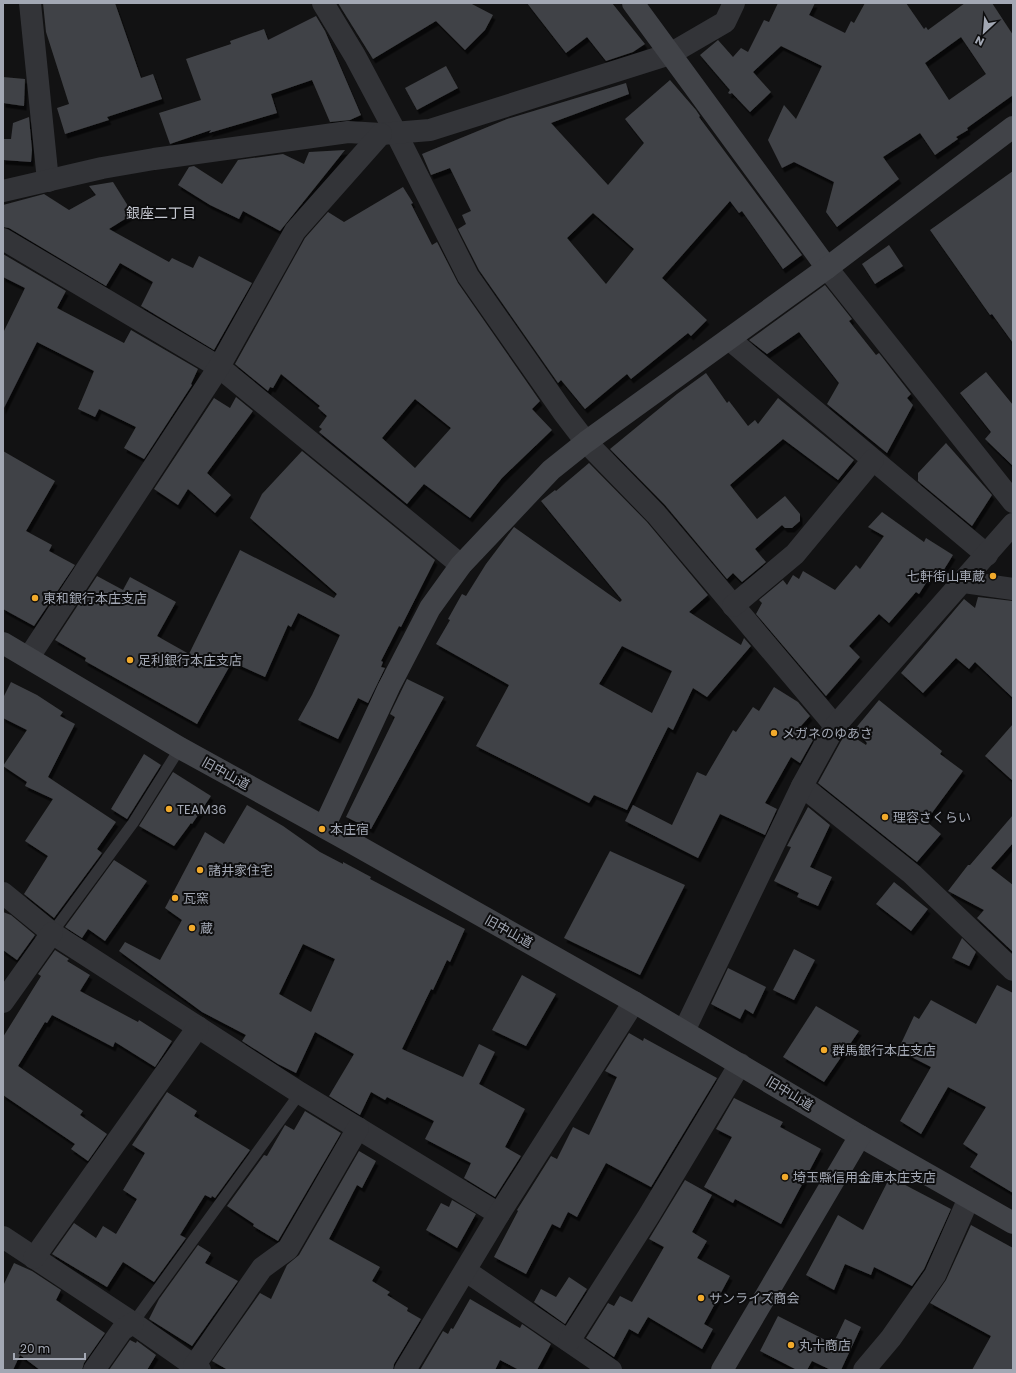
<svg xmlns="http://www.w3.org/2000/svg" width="1016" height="1373" font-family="Poppins,'Noto Sans JP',sans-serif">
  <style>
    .building { fill: #404246; fill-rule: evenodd; filter: url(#shadow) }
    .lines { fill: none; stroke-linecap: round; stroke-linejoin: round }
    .lane { stroke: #333438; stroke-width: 11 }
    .street { stroke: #333438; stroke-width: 22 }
    .secondary { stroke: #414348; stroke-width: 22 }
    .poi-dot { fill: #f2aa2b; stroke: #0d0d0e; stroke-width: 1.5 }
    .labels { text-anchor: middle; stroke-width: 4; stroke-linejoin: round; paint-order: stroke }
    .poi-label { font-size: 13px; fill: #a3a8b4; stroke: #0d0d0e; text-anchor: start }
    .street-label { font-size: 13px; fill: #a3a8b4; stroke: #0d0d0e }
    .neighbourhood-label { font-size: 14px; fill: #c4c7d0; stroke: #0d0d0e }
  </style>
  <defs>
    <filter id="shadow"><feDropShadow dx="2.5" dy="4.5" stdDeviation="0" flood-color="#0009"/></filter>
  </defs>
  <rect width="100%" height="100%" fill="#121213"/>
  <!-- building -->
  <g class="building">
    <path d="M43,3H115L141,78L153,74L162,99L107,117L109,120L65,134L57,108L69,104L46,32Z"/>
    <path d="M338,3H470L493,15L485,30L465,50L436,21L373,59Z"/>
    <path d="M527,3H612L645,44L633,52L606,61L587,37L566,53Z"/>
    <path d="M778,3H815L809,15L845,33L851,21L854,23L865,3H906L924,29L926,27L928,30L965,3H992L1013,35V95L967,128L968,130L956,137L958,139L935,155L920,133L883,157L899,179L837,227L826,212L834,182L794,162L782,168L768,140L784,105L796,119L822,66L781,46L753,72L771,92L750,112L732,93L730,94L728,93L730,90L700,55L718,40L733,57L741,48L748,52L764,20L769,22ZM961,37L986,74L949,100L925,63Z"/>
    <path d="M316,16L325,31L361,115L350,120L330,122L312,80L271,94L277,113L209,133L211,130L170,144L159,113L201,100L186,59L231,44L230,41L264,29L268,40Z"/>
    <path d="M446,66L458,88L417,110L405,88Z"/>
    <path d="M3,77L25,79L24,106L3,103Z"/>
    <path d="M670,80L696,110L700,116L699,117L802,255L783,269L742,211L739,213L730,201L662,278L707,320L691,336L688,333L631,379L627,374L585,409L561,380L558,383L479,270L458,229L466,224L462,215L471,211L450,168L431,175L422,154L507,119L626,83L629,94L551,123L608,185L644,143L625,119ZM593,213L634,249L606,284L567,238Z"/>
    <path d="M29,117L32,150L31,162L3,160V139H11L13,123Z"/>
    <path d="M345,150L280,231L243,211L239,219L210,205L178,185L189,167L194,166L222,184L238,160L283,154L304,164L309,152Z"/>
    <path d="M1013,171V343L992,314L990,315L930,230Z"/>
    <path d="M113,182L133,214L109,229L169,262L172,258L193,268L199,256L252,283L214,350L141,306L153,282L120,263L106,286L9,228L3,227V205L44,194L69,210L96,195L89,186Z"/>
    <path d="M403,187L413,203L411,204L432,245L437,242L458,283L540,401L532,409L552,430L502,478L470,518L424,484L407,504L319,432L322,429L319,427L327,416L318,408L320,406L281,374L273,388L270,387L268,391L235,364L305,238L328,212L344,222ZM415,399L451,428L415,468L382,438Z"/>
    <path d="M889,245L903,266L875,284L862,264Z"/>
    <path d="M3,254L66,291L57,308L124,343L131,330L198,369L191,384L192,385L144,459L124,448L136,427L99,409L95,417L78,409L94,371L37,342L3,410V333L25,288L3,277Z"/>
    <path d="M825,285L852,319L849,321L876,355L879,353L911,394L907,398L913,405L887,453L827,404L839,383L799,332L767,354L749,340Z"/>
    <path d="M986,372L1013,405V466L985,439L991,432L960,393Z"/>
    <path d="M706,373L727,403L729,401L748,426L755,420L758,424L778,398L854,460L838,480L783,439L730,485L757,519L785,496L800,514V521L792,528H785L782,525L755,549L766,562L742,582L733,573L727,579L665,505L610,449L677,394Z"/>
    <path d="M236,397L253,411L207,473L231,495L215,513L188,489L178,505L154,489L214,398L230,408Z"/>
    <path d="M946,443L992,495L972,526L918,481V473Z"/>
    <path d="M3,451L55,481L26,531L52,545L49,551L75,565L34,626L3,609Z"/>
    <path d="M302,451L435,560L401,627L399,626L381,661L383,662L381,667L385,668L368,703L358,698L338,739L298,720L312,695L340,635L298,613L291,627L288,625L265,677L232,662L197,724L85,661L86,658L55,640L97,576L123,590L130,577L176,602L157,636L189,654L240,550L334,598L337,594L250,518L262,494Z"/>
    <path d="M589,463L647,522L708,595L689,612L741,645L744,638L751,646L707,697L693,688L673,730L668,727L627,810L594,795L589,803L476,746L509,685L436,644L450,620L448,619L462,594L466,596L486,564L514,527L620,602L622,600L541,501L555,490L556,491ZM622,646L672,671L652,713L599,684Z"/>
    <path d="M882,512L924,542L926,538L953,555L940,576L933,572L919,594L916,592L889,623L879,614L849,646L860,657L826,696L756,614L762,603L759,600L783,580L787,585L793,575L799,579L803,571L835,590L856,565L860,569L884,536L868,527Z"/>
    <path d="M978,597L1013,601V698L975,662L969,669L956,658L923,693L901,673L964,599L975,608Z"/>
    <path d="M407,679L444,697L371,829L346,817L395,717L390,714Z"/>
    <path d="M11,682L37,695L63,712L60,716L75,724L48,777L116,822L97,849L102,853L54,918L24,894L48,856L25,841L53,799L25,786L27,782L3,766L27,730L3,718V698Z"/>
    <path d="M774,687L798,702L810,716L800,727L813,740L800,763L791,757L765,803L777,809L765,835L720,814L698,858L625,821L633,805L672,825L697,772L706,776L733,730L736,732L753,707L759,711Z"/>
    <path d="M879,700L942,751L940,754L963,771L926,821L941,834L917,862L818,783L846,732L866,745L867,743L855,729Z"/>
    <path d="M1013,724V781L985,756Z"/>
    <path d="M144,754L161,765L127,819L111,809Z"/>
    <path d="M173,772L211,796L192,824L191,823L174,846L139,826Z"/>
    <path d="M247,805L283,826L320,852L343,864V862L371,877L370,879L465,929L450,962L447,960L433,990L431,989L402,1049L463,1077L479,1044L495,1052L479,1084L525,1109L505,1147L521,1156L495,1197L464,1178L471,1163L425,1139L434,1121L387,1097L385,1100L371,1092L360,1115L329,1096L354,1054L315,1032L296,1073L278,1064L242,1041L246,1035L202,1012L119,951L125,942L160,960L182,920L165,908L205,832L224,844ZM303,944L335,959L311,1012L279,994Z"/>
    <path d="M808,807L830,825L810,867L832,877L818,906L797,897L799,893L774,881L791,847L787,846Z"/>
    <path d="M1013,815V843L991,868L1013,885V952L977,918L984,910L948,891L968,865H970Z"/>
    <path d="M610,851L685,885L640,975L564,938Z"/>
    <path d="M114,860L147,881L105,941L88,929L82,938L65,927Z"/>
    <path d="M894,882L928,909L911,931L876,904Z"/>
    <path d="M3,912L11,915L35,935L17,960L3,950Z"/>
    <path d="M962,938L976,952L969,966L952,958Z"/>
    <path d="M794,949L815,960L794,1000L773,990Z"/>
    <path d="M55,950L69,959L67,961L90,975L80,991L138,1022L139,1020L172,1041L155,1067L115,1042L113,1047L52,1015L47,1023L45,1022L18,1066L83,1111L80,1115L107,1134L88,1161L71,1149L75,1144L3,1095V1037L41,976L38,974Z"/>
    <path d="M728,968L766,987L753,1014L745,1009L740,1019L711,1004Z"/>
    <path d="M522,975L556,994L526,1046L492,1030Z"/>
    <path d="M997,985L1013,993V1193L970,1167L978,1154L963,1144L986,1107L948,1087L921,1134L900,1121L931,1067L898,1050L914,1016L919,1019L931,1000L976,1024Z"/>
    <path d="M816,1006L859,1031L824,1082L783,1057Z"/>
    <path d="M629,1033L643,1041L644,1038L717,1078L651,1187L606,1163L577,1217L568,1212L560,1228L552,1224L526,1274L494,1257L518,1211L517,1210L551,1156L557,1159L573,1127L589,1135L617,1077L605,1071Z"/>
    <path d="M167,1092L197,1111L194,1116L250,1150L215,1198L212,1196L211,1198L205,1195L180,1235L186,1238L154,1282L123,1262L107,1287L52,1254L74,1223L96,1238L103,1226L116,1234L137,1199L123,1190L145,1153L132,1145Z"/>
    <path d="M734,1098L783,1122L780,1127L821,1149L781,1224L735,1199L733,1203L704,1187L732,1137L716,1129Z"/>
    <path d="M305,1111L341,1133L278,1241L253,1226L254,1224L227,1206L264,1155L267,1156L285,1125L294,1130Z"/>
    <path d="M359,1151L376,1161L362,1188L357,1185L329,1239L380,1267L372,1281L390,1292L387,1295L408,1308L407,1311L421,1319L394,1364L393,1370H228L212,1361L260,1293L271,1299L287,1265L299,1255Z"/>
    <path d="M890,1177L951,1209L924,1269L912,1286L874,1267L871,1275L845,1264L834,1290L806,1275L838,1215L863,1230Z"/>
    <path d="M685,1180L712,1195L692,1232L707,1241L697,1258L730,1276L704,1324L713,1329L702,1349L648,1317L638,1334L629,1329L614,1357L586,1338L608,1303L614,1306L620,1296L632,1302L664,1247L649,1239Z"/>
    <path d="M452,1200L476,1214L457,1248L426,1230L441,1203L449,1207Z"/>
    <path d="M971,1225L1013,1248V1370H972L991,1336L930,1303L946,1280Z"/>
    <path d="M198,1245L211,1253L205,1263L238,1281L192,1346L149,1319L159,1299Z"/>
    <path d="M14,1263L32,1271L61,1290L56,1300L105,1333L84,1363L82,1370H40L20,1355L13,1370H3V1286Z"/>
    <path d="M569,1277L587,1289L565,1324L534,1302L541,1289L556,1297Z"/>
    <path d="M470,1299L520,1328L522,1324L551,1344L537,1370H519L500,1360L495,1370H420L443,1331L448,1334L451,1328L453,1329Z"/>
    <path d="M778,1316L833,1344L845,1319L861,1327L841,1370H831L812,1361L807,1370H797L760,1351Z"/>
    <path d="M130,1340L136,1343L137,1341L156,1355L147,1370H109Z"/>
  </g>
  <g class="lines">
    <!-- lane -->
    <g class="lane">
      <path d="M52,933L133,823L180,748"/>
      <path d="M133,1323L300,1093"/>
    </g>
    <!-- street -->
    <g class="street">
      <path d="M30,3L48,181"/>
      <path d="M323,3L355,56L396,133L468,276L563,412L586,442L656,514L835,726"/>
      <path d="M3,191L102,168L154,159L348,132L381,134L430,130L670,54L725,22L734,3"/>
      <path d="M3,239L219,367L461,565"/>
      <path d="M827,268L1013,502"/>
      <path d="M729,339L987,555"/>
      <path d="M964,582L1013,589"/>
      <path d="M733,606L795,554L873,460"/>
      <path d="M29,657L219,367L295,231L381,134"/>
      <path d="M802,786L912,874L1013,970"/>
      <path d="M3,893L52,933L300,1093L499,1214"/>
      <path d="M3,1002L52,933"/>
      <path d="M684,1031L802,786L835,726L1013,524"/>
      <path d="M3,1237L133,1323L200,1370"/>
      <path d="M34,1258L198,1027"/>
      <path d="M466,1271L611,1370"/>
      <path d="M569,1341L648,1217L740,1064"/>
      <path d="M194,1366L262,1268L288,1249L358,1128"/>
      <path d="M94,1370L122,1330L133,1323"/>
      <path d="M405,1370L499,1214L634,1002"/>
      <path d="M864,1370L891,1338L935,1275L969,1198"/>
    </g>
    <!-- secondary -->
    <g class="secondary">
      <path d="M633,3L827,268"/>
      <path d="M3,643L180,748L340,836L634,1002L860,1136L1013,1223"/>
      <path d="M324,827L389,687L430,608L461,565L551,470L586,442L827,268L1013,127"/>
      <path d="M722,1370L860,1136"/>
    </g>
  </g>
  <!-- markers -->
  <g class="poi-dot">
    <circle cx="993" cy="576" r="4"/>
    <circle cx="35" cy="598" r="4"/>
    <circle cx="130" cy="660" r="4"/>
    <circle cx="774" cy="733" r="4"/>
    <circle cx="169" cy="809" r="4"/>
    <circle cx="885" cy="817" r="4"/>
    <circle cx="322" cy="829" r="4"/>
    <circle cx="200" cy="870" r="4"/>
    <circle cx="175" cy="898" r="4"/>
    <circle cx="192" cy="928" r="4"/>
    <circle cx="824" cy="1050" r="4"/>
    <circle cx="785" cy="1177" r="4"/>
    <circle cx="701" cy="1298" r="4"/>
    <circle cx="791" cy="1345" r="4"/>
  </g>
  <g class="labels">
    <!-- poi labels -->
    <g class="poi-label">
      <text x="985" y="581" text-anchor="end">七軒街山車蔵</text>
      <text x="43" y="603">東和銀行本庄支店</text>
      <text x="138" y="665">足利銀行本庄支店</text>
      <text x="782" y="738">メガネのゆあさ</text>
      <text x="177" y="814">TEAM36</text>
      <text x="893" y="822">理容さくらい</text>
      <text x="330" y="834">本庄宿</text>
      <text x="208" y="875">諸井家住宅</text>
      <text x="183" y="903">瓦窯</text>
      <text x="200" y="933">蔵</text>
      <text x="832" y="1055">群馬銀行本庄支店</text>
      <text x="793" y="1182">埼玉縣信用金庫本庄支店</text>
      <text x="709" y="1303">サンライズ商会</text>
      <text x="799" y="1350">丸十商店</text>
    </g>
    <!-- street labels -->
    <g class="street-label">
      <text transform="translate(226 773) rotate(29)" y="5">旧中山道</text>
      <text transform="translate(509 931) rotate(29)" y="5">旧中山道</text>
      <text transform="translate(790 1093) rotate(31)" y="5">旧中山道</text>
    </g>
    <!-- neighbourhood labels -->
    <g class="neighbourhood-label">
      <text x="161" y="218">銀座二丁目</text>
    </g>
  </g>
  <!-- border -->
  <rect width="1016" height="1373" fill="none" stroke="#a3a8b4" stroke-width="8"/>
  <!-- north arrow -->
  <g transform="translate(984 32) rotate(206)" stroke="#0d0d0e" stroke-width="3" paint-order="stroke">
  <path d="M0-3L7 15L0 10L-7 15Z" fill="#a3a8b4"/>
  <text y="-6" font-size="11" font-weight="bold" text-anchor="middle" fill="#a3a8b4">N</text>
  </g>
  <!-- scale -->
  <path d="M14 1353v6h71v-6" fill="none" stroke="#a3a8b4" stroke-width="2"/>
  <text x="20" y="1353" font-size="12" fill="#a3a8b4" stroke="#0d0d0e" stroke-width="3" paint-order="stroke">20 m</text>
</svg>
